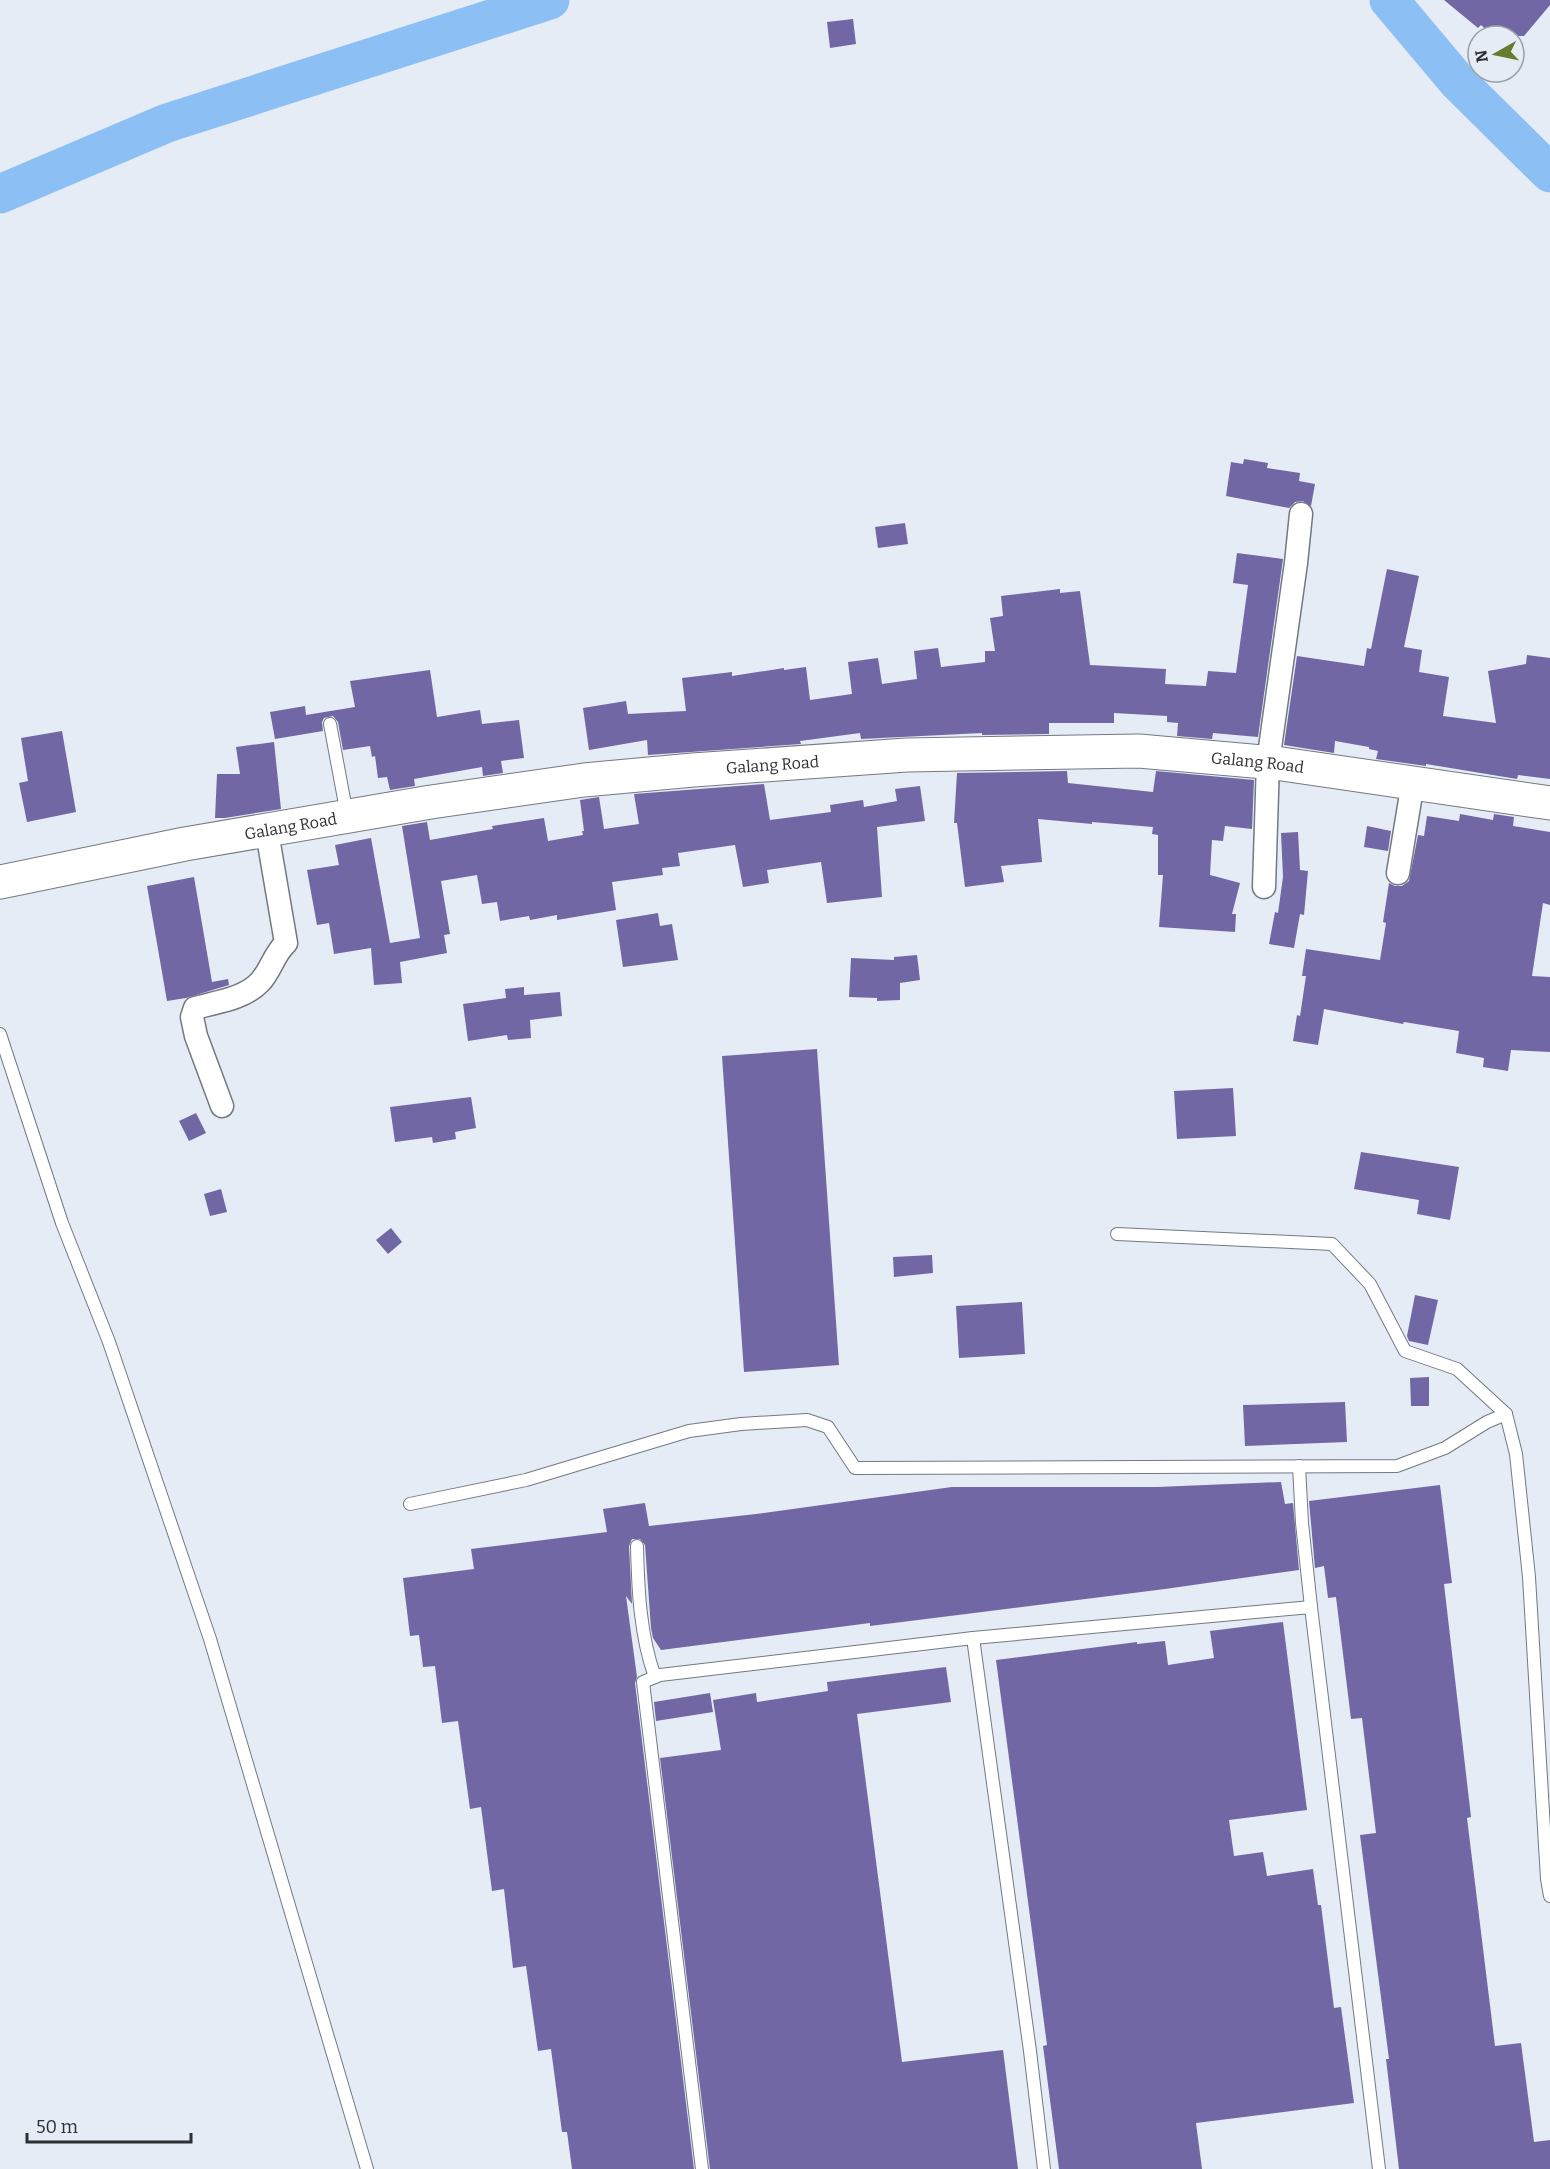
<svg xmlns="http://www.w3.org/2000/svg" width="1550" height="2169" font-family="Bitter,serif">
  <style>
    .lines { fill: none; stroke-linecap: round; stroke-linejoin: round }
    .river { stroke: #8cc0f5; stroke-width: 39 }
    .building { fill: #7167a4 }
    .lane-casing { stroke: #737980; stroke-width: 14 }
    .street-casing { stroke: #737980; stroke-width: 25 }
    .secondary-casing { stroke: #737980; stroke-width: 35 }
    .lane { stroke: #fff; stroke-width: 12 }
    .street { stroke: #fff; stroke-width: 22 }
    .secondary { stroke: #fff; stroke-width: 33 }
    .labels { text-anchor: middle; stroke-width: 6; stroke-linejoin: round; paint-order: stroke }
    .street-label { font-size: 16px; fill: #2d2f33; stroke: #e5ecf5 }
  </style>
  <rect width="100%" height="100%" fill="#e5ecf5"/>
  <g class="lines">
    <!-- river -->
    <g class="river">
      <path d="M1389,0L1458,82L1550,173"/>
      <path d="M0,194L167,123L550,0"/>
    </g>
  </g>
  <!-- building -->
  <g class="building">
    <path d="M1444,0H1550V5L1524,36H1493L1481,25L1478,28Z"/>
    <path d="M853,19L856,44L830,48L827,22Z"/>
    <path d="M1244,459L1268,463L1267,468L1300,473L1299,481L1315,484L1311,506L1303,501L1295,502L1289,508L1226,496L1231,462L1243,464Z"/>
    <path d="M905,523L908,544L878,548L875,527Z"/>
    <path d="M1237,553L1283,559L1258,737L1213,733L1212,739L1177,736L1178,723L1167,722V716L1114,713V723H1049V734L982,735V733L861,739L860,733L800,741L801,744L648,755L647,740L589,750L583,708L626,701L628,714L686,711L682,678L732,672V676L784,668V670L806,667L810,700L852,694L848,662L878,658L882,684L917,679L914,651L938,648L941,667L985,662V651H995L990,618L1003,616L1001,596L1060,589V593L1080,591L1090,665L1166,669L1165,684L1206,686L1208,671L1236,673L1248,585L1233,583Z"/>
    <path d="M1387,569L1419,576L1404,647L1422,650L1419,672L1449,677L1443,716L1496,723L1488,671L1526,664L1527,655L1550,658V779L1518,775L1517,779L1426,764V766L1376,759L1378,751L1369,749V747L1335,741L1334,753L1284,745L1297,656L1364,666L1367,648L1371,649Z"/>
    <path d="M430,670L437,717L480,710L482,724L519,720L524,758L501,761L503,773L483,776L482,767L414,779L415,786L390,790L387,777L378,778L375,756L372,757L370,746L343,750L338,722L333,716L324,718L322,722L323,731L275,739L270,712L305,706L306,715L355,707L350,681Z"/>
    <path d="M62,731L76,812L27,822L19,783L28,781L21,738Z"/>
    <path d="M274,742L281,809L225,818H215L217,774H240L236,747Z"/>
    <path d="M1067,771L1068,783L1153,792L1156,771L1254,780L1252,829L1225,826L1223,841L1212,840L1210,875L1240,883L1232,914H1236L1235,932L1159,927L1163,875H1158V835L1152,834L1153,827L1092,822V824L1038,819L1042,862L1001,866L1004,882L965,887L957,823H954L957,773Z"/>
    <path d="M764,784L770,820L831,812L830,805L863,800L864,807L897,801L895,789L920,786L925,821L877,827L882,897L827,903L821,862L767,870L769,883L743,887L735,845L678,853L680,866L662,868L663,875L612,882L616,910L557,920V915L530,920L529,916L500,921L497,902L482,904L477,875L441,881L450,934L444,935L447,953L400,962L402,983L374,985L371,948L334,954L329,923L317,925L307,870L339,865L335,845L371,838L390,943L420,938L402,826L427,822L430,840L493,829L492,826L544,818L548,841L583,835L582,831H584L580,800L599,797L604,829L639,824L634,794Z"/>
    <path d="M1460,814L1493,820L1494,814L1514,817L1513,826L1550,832V905L1543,903L1532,976L1550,977V1052L1511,1050L1508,1071L1483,1067L1484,1058L1456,1053L1459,1031L1404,1022L1403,1024L1324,1009L1318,1045L1293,1041L1297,1015L1300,1016L1306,976H1302L1306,949L1380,960L1386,923L1383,922L1389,883L1395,886H1402L1409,881L1418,835L1424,836L1427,816L1459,821Z"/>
    <path d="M1367,826L1391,831L1388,851L1364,847Z"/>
    <path d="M1298,832L1300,870L1308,871L1304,915L1300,914L1294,948L1269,944L1275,912L1278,913L1283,877L1281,833Z"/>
    <path d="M194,877L212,982L228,979L229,985L186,998L167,1001L147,886Z"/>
    <path d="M658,913L660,926L672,924L678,960L623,967L616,920Z"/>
    <path d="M917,955L920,980L900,983V1000L877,1001V998L849,997L851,958L894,960V957Z"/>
    <path d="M524,987V995L560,992L562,1016L530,1020L531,1038L508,1040L507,1035L468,1041L463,1004L506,998L505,989Z"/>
    <path d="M817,1049L839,1365L744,1372L722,1056Z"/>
    <path d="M1233,1088L1236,1136L1177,1139L1174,1091Z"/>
    <path d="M471,1097L476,1128L455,1132L456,1139L433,1143L432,1137L395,1142L390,1107Z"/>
    <path d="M196,1113L206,1133L189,1141L179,1121Z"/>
    <path d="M1361,1152L1459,1167L1450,1220L1417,1214L1419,1200L1354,1189Z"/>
    <path d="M221,1189L227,1212L210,1216L204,1194Z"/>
    <path d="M391,1228L402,1242L388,1254L376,1240Z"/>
    <path d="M932,1255L933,1273L894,1277L893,1257Z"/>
    <path d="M1415,1295L1438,1300L1428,1345L1409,1341L1407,1336Z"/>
    <path d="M1022,1302L1025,1354L959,1358L956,1306Z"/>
    <path d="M1429,1377V1406H1411L1410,1378Z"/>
    <path d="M1345,1402L1347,1442L1245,1446L1243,1405Z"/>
    <path d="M1281,1482L1285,1504L1293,1503L1299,1570L1165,1589L870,1626V1623L661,1650L653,1638L651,1628L645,1545L640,1539H632L629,1546L632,1604L626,1596L637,1677L635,1683L694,2169H572L567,2132H562L551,2049L538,2051L526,1966L513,1968L504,1889L492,1891L481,1807L470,1809L458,1721L442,1723L435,1666L423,1667L419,1635L410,1636L403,1578L474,1569L471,1549L607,1532L603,1509L645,1503L649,1526L756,1514L952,1487H1157Z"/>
    <path d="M1440,1485L1452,1583L1444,1584L1471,1817L1467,1818L1495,2046L1521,2043L1534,2142L1550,2140V2169H1399L1386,2059H1389L1360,1835L1376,1833L1362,1718L1351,1719L1336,1597L1328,1598L1324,1566L1315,1568L1309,1501Z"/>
    <path d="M1283,1622L1307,1810L1229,1820L1234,1856L1263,1852L1267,1876L1313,1869L1318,1905H1321L1334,2008L1341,2007L1354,2103L1196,2123L1202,2169H1059L1043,2046L1047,2045L996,1660L1137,1642V1644L1165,1641L1168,1665L1214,1658L1210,1631Z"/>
    <path d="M946,1667L951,1702L857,1714L902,2062L1003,2050L1018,2169H710L660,1758L721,1750L713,1700L756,1693L757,1702L828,1691L827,1682Z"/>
    <path d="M710,1693L713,1712L656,1721L654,1702Z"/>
  </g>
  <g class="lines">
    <!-- lane casing -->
    <g class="lane-casing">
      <g id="lane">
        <path d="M330,724L347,815"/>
        <path d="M0,1034L62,1223L109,1342L210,1639L367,2169"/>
        <path d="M1117,1234L1332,1244L1370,1284L1405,1351L1457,1369L1506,1414L1516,1454L1529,1577L1547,1879L1550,1896"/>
        <path d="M1299,1466L1302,1523L1311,1607"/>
        <path d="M410,1504L526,1480L689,1431L741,1424L807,1420L828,1427L855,1468L1397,1466L1445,1448L1487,1422L1506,1414"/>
        <path d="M637,1546C638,1589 640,1636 655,1677"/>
        <path d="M973,1638L1030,2051L1044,2169"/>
        <path d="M702,2169L643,1682L660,1675L973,1638L1311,1607L1379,2169"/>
      </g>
    </g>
    <!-- street casing -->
    <g class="street-casing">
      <g id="street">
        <path d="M1398,873L1413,782"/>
        <path d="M1264,887L1268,762L1296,563L1301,514"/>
        <path d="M222,1106L196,1036L192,1017L195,1008C216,1002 244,999 260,982C271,970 274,954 286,943L267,832"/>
      </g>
    </g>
    <!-- secondary casing -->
    <g class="secondary-casing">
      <g id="secondary">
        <path id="s1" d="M0,882L185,844L431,802L584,780L693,770L907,755L1139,751L1275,763L1550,803"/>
      </g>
    </g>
    <!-- lane -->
    <use href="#lane" class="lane"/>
    <!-- street -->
    <use href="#street" class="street"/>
    <!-- secondary -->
    <use href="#secondary" class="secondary"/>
  </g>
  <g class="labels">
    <!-- street labels -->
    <g class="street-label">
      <text dy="6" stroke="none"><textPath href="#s1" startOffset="1268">Galang Road</textPath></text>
      <text dy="6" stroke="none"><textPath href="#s1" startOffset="782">Galang Road</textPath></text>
      <text dy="6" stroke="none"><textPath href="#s1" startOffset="296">Galang Road</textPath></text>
    </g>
  </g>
  <!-- north arrow -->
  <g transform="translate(1496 54) rotate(261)"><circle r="28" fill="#e5ecf5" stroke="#9ba0a7" stroke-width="1.5"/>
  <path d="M0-4.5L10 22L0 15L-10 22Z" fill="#667d2e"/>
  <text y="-9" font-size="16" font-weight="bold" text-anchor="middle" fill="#2d2f33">N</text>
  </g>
  <!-- scale -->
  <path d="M27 2133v9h164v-9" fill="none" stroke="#2d2f33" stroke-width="3"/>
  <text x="36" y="2133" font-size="18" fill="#2d2f33" stroke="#e5ecf5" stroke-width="4.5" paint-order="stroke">50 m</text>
</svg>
